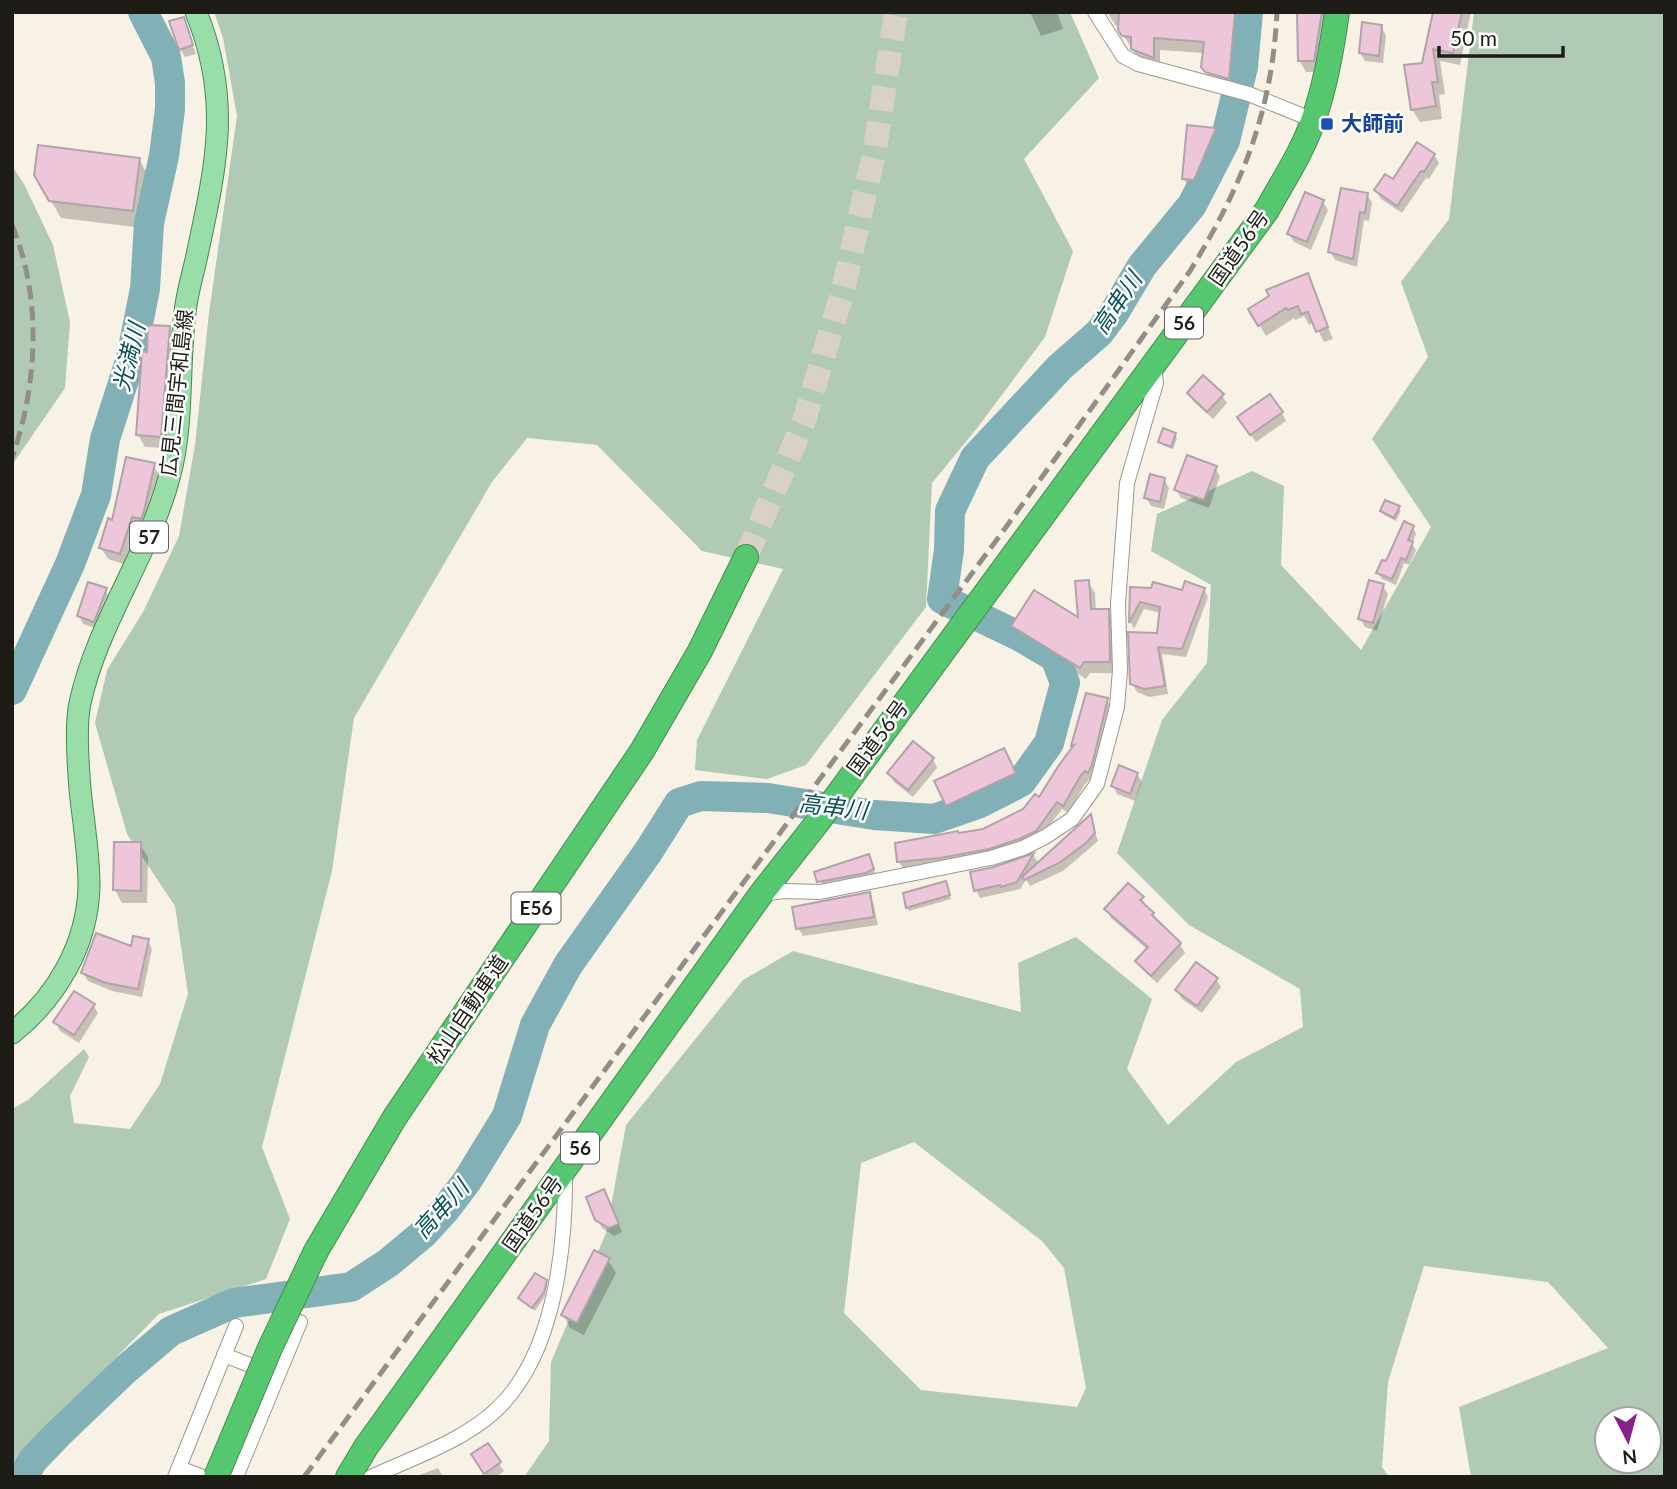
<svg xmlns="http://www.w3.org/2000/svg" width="1677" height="1489" font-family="Lato,'Noto Sans JP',sans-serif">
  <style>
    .green { fill: #b1cab5; fill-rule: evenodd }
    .shadow { fill: #0003 }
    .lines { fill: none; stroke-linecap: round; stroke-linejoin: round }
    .river { stroke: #81b1b6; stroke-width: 30 }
    .building { fill: #eec6d9; stroke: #b0a3a9; stroke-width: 2 }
    .highway-tunnel { stroke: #d7d1c6; stroke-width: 24; stroke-dasharray: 24 12; stroke-linecap: butt }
    .street-casing { stroke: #9e988d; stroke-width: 16 }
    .primary-casing { stroke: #428c50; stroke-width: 23 }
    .highway-casing { stroke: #428c50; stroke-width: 26 }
    .street { stroke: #fff; stroke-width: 14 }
    .primary { stroke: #99dea9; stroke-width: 21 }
    .highway { stroke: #55c86f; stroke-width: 24 }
    .rail { stroke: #938e85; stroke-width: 5; stroke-dasharray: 14 7; stroke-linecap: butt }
    .highway-bridge-casing { stroke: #428c50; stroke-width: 26; stroke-linecap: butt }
    .highway-bridge { stroke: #55c86f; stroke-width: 24 }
    .transit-dot { fill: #1a4fb4; stroke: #fff; stroke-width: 2.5 }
    .labels { text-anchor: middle; stroke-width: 5; stroke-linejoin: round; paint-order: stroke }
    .shield { fill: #fff; stroke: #62605d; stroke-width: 2 }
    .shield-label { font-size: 19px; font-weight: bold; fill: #1e1c17 }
    .transit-label { font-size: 21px; font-weight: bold; fill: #164399; stroke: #fff; text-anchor: start }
    .street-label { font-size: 21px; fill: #1e1c17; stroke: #fff }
    .water-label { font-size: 23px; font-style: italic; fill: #095258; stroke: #fff }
  </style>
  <rect width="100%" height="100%" fill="#f8f1e5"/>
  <!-- green -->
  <g class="green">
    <path d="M214,12H1070L1099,78L1024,159L1073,251L1045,337L978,427L932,483L926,607L806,765L767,779L695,770L697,740L783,569L702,551L597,445L527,438L492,482L354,718L332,871L262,1147L290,1219L266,1279L159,1314L71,1403L12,1470V1109L28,1100L84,1049L89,1057L70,1096L74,1123L130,1129L160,1084L188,994L175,906L127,834L95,723L107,670L143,612L179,536L195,445L209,313L237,116L223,38Z"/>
    <path d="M1474,12H1665V1477H1471L1459,1407L1608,1348L1548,1282L1424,1266L1388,1382L1382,1467L1389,1477H524L549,1441L551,1362L606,1233L626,1125L743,980L793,951L1021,1012L1018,963L1076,937L1152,999L1127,1069L1168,1125L1236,1062L1303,1027L1300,989L1189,925L1117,853L1162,720L1207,663L1211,585L1151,551L1157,514L1252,471L1284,486L1281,565L1361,650L1431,527L1372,439L1428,357L1401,282L1449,219ZM914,1142L1042,1241L1064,1268L1086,1388L1077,1407L921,1390L844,1313L861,1163ZM1607,1419H1649V1461H1607Z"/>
    <path d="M12,166L24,184L53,245L70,322L65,388L12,465Z"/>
  </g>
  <!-- shadow -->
  <g class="shadow">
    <path d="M1030,12H1057L1063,29L1041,36Z"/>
    <path d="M1107,12H1242L1236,90L1210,80L1203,67L1204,53L1160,50V69L1140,61L1120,30V24L1116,26Z"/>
    <path d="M1299,12H1335L1320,72H1306L1299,60Z"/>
    <path d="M1435,12H1471L1460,65L1440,61L1445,94L1439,95L1442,119L1420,122L1412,109Z"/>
    <path d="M183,19L196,54L185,57L180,49Z"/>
    <path d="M1381,26L1386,35L1383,63L1365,61L1360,53Z"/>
    <path d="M1214,129L1219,137L1198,188L1189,187L1184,179Z"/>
    <path d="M1434,155L1439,163L1429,179L1426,178L1402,213L1381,199L1376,191Z"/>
    <path d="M139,159L149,177L143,228L61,218L36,175Z"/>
    <path d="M1367,194L1372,203L1369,221L1364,220L1357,267L1335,260L1330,251Z"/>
    <path d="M1323,202L1328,210L1311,250L1294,242L1289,234Z"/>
    <path d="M1307,275L1333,339L1324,342L1314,322L1309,325L1304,316L1295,320L1294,318L1266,336L1250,310Z"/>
    <path d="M169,327L176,339L167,448L145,447L138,435L149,354Z"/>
    <path d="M1189,393L1222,395L1227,403L1213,419L1193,401Z"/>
    <path d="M1282,413L1286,421L1256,442L1244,426Z"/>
    <path d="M1175,434L1177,438L1173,449L1162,445L1160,442Z"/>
    <path d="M153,465L160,476L147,530L138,528L127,565L108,559L101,548L114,522Z"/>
    <path d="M1215,467L1220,476L1209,508L1181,498L1176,489Z"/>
    <path d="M1164,479L1169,488L1164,509L1151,506L1146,498Z"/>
    <path d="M1399,508L1401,511L1396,521L1384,515L1382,511Z"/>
    <path d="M1413,527L1416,534L1412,544L1416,550L1409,565L1404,563L1396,585L1382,579L1378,573Z"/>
    <path d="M1088,582L1095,593L1096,611H1107L1114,622L1116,673H1090L1086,679L1020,637L1013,626L1080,621Z"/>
    <path d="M1383,586L1388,594L1377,631L1365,627L1360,618Z"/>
    <path d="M1132,589L1183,592L1204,589L1208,597L1186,657L1162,654L1168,694L1149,697L1137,692L1132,683L1159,634L1161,613L1144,609L1134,629L1131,623Z"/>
    <path d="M105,590L110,598L98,629L83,624L79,616Z"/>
    <path d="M1087,695L1107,700L1112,708L1093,780L1090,779L1085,784L1068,813L1062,809L1040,838L945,866L904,870L899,862L959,835L983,831L1024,810L1039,800L1074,748Z"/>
    <path d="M933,759L937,768L913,797L894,782L889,773Z"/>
    <path d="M1011,763L1022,786L955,818L948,805Z"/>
    <path d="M1137,774L1142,782L1135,801L1117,794L1113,786Z"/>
    <path d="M1090,817L1098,841L1063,871L1030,886L1026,880L1020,889L980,898L976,890L994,869L1033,855L1039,864Z"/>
    <path d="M140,844L148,857L147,903H122L115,890Z"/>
    <path d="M868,856L877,877L826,890L816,873Z"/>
    <path d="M947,887L951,899L909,911L907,908Z"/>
    <path d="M869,894L873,902L878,925L803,936L798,928Z"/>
    <path d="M1142,898L1146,908L1180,944L1185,953L1157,983L1142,969L1138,961L1148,950L1111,918L1107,909Z"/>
    <path d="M148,941L152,949L142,997L112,991L88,981L83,973Z"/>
    <path d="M1216,979L1221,987L1202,1013L1182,999L1177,990Z"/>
    <path d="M93,1005L98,1013L79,1043L60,1031L55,1022Z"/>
    <path d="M608,1199L622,1232L614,1236L602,1228L597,1219Z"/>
    <path d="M608,1260L616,1273L584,1335L570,1328L563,1315Z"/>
    <path d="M545,1282L547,1286L545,1296L535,1311L520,1298Z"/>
    <path d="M487,1445L504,1471L496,1477H487L473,1454Z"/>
    <path d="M438,1468L443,1477H414Z"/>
  </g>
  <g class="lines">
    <!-- river -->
    <g class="river">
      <path d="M12,690L70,564L96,495L105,439L131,358L145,289L149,223L164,156L170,109V83L166,57L143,12"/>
      <path d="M23,1477L33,1460L58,1434L126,1369L171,1331L234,1303L351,1287L388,1263L424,1233L445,1210L467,1181L507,1116L535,1025L568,965L648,852L679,803L701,796L768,798L874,815L934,819L980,803L1021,782L1049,743L1065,683L1055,657L1021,637L942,599L949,550L950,511L975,458L1060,367L1099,333L1114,313L1142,266L1192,205L1225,141L1243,67L1248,12"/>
    </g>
  </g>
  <!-- building -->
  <g class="building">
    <path d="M1119,12H1235L1229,79L1205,72L1201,67L1204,42L1154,38V58L1131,49V37L1122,36L1118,30Z"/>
    <path d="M1297,12H1322L1314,61H1298Z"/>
    <path d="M1433,12H1462L1453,53L1433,49L1438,82H1432L1436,106L1411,110L1404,65L1422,63Z"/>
    <path d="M184,17L193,45L179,50L169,21Z"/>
    <path d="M1362,22L1382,25L1379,56L1359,53Z"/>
    <path d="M1187,125L1216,128L1194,180L1182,179Z"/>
    <path d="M1417,142L1435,154L1424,172L1421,171L1397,206L1374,190L1385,174L1393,179Z"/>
    <path d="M38,145L140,158L133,211L49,201L34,175Z"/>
    <path d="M1341,188L1368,193L1365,213L1360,212L1353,259L1328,252Z"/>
    <path d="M1305,192L1324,200L1307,242L1287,234Z"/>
    <path d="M1308,273L1328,327L1316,332L1308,312L1301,314L1298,306L1288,310L1286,308L1258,326L1248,309L1269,296L1266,290Z"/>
    <path d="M148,325L170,326L161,437L136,435L142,351L147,352Z"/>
    <path d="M1203,375L1224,394L1207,412L1187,393Z"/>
    <path d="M1270,394L1283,412L1250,435L1237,417Z"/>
    <path d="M1163,428L1176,433L1171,447L1158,442Z"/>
    <path d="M1187,455L1217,466L1204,500L1174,490Z"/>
    <path d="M126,457L155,463L144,511L141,519L132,517L120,554L99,548L108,518L112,520Z"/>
    <path d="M1150,474L1165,478L1160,502L1144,498Z"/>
    <path d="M1385,500L1400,506L1394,518L1380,511Z"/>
    <path d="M1404,521L1414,526L1408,540L1413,542L1406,560L1401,558L1392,579L1376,573L1382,560L1386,561Z"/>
    <path d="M1089,580L1091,609H1109L1110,662H1084L1080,668L1011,626L1034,590L1078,617L1075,581Z"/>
    <path d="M1369,580L1384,584L1373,623L1358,619Z"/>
    <path d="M1185,581L1205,588L1182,649L1158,647L1165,686L1144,689L1130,684L1128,632L1157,633L1160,607L1140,602L1129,623L1130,587L1151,588L1153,582L1182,590Z"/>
    <path d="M88,582L107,588L94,622L77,616Z"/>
    <path d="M1086,693L1108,698L1092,765L1088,773L1085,771L1081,775L1063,806L1057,802L1036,831L1019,839L989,849L940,858L897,862L895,843L958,831L959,833L983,829L1023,809L1035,794L1039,797L1059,765L1074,745L1071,746Z"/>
    <path d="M913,741L934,758L908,790L887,773Z"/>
    <path d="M1004,748L1016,773L946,806L934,781Z"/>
    <path d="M1119,765L1138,773L1130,794L1111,786Z"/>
    <path d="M1091,814L1095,833L1086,843L1059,863L1024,880L1022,877Z"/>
    <path d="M114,842H141V891L113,890Z"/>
    <path d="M1034,853L1017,882L1001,887L1000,885L974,891L970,872L994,867Z"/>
    <path d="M869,854L874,869L866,873L817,882L814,872Z"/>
    <path d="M946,881L950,895L906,908L903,893Z"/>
    <path d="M1128,883L1144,897L1140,900L1154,913L1152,915L1181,943L1151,976L1135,961L1148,947L1104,909Z"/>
    <path d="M870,892L874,917L796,929L792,907Z"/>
    <path d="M96,933L131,946L133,936L149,939L138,989L106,983L81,973Z"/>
    <path d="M1196,962L1218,978L1197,1006L1175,990Z"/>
    <path d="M74,991L95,1004L74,1035L53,1022Z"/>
    <path d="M604,1189L619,1224L609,1228L595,1220L586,1197Z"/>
    <path d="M594,1250L610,1258L577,1323L561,1315Z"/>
    <path d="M535,1273L547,1280L544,1292L532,1308L518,1298Z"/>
    <path d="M488,1443L501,1462L484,1474L471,1454Z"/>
  </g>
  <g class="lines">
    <!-- highway-tunnel -->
    <path class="highway-tunnel" d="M746,557L804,421L843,290L875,149L896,12"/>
    <!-- street casing -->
    <g class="street-casing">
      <g id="street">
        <path d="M1095,12L1123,56L1138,64L1249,94L1313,120"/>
        <path d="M761,894L784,891L820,892L991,858L1023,848L1045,837L1072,819L1097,784L1117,707L1120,670L1118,604L1127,483L1156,383L1154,364"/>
        <path d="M224,1355L265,1371"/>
        <path d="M179,1468L203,1477"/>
        <path d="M175,1477L236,1326"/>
        <path d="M236,1477L300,1322"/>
        <path d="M371,1477C412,1458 461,1442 495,1411C555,1356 566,1247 565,1170"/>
      </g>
    </g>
    <!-- primary casing -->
    <g class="primary-casing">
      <path id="primary" d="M12,1033C57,997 88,944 89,885C89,853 83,820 80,789C78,765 75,726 80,703C97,624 148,556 169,478C184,425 178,367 185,312C187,293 193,274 197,255C216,166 232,100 196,12"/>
    </g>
    <!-- highway casing -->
    <g class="highway-casing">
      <g id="highway">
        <path d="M316,1251L395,1117L642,751L700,651L746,557"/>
        <path d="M348,1477L366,1447L761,894L817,823L1267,210C1283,181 1303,151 1314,118C1326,84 1332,48 1337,12"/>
      </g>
    </g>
    <!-- street -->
    <use href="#street" class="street"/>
    <!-- primary -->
    <use href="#primary" class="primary"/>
    <!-- highway -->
    <use href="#highway" class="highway"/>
    <!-- rail -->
    <g class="rail">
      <path d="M12,225C42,297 38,384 12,458"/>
      <path d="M304,1477L1001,534L1190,271C1242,186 1272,113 1277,12"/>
    </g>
    <!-- highway-bridge casing -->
    <g class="highway-bridge-casing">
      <path id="highway-bridge" d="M216,1477L270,1348L316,1251"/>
    </g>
    <!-- highway-bridge -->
    <use href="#highway-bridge" class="highway-bridge"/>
  </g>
  <!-- markers -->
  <rect class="transit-dot" x="1320" y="117" width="14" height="14" rx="3.5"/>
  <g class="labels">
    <!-- shield labels -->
    <g class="shield">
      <rect x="1165" y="307.5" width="38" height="31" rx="5"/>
      <rect x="130" y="521.5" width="38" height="31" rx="5"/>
      <rect x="511.5" y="892.5" width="49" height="31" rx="5"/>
      <rect x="561" y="1132.5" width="38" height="31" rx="5"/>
    </g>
    <g class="shield-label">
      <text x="1184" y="330">56</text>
      <text x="149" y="544">57</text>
      <text x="536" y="915">E56</text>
      <text x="580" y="1155">56</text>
    </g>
    <!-- transit labels -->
    <g class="transit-label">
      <text x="1341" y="131">大師前</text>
    </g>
    <!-- street labels -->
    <g class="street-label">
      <text transform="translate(1239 248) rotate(-55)" y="7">国道56号</text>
      <text transform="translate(177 393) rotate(-84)" y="7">広見三間宇和島線</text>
      <text transform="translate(878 738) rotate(-54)" y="7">国道56号</text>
      <text transform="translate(468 1010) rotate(-56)" y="7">松山自動車道</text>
      <text transform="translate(533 1214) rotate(-55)" y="7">国道56号</text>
    </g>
    <!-- water labels -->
    <g class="water-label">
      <text transform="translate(1117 303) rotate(-56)" y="8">高串川</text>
      <text transform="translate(129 357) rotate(-76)" y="8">光満川</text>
      <text transform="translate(833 807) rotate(7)" y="8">高串川</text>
      <text transform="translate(441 1209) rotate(-48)" y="8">高串川</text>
    </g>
  </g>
  <!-- border -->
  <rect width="1677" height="1489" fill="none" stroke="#1e1c17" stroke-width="28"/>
  <!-- north arrow -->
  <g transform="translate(1628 1440) rotate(174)"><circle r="33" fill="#ffffff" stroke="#a5a4a2" stroke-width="2"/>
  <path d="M0-5L12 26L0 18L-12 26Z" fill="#87228a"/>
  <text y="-10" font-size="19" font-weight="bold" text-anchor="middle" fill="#1e1c17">N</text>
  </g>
  <!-- scale -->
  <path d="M1439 46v10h124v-10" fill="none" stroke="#1e1c17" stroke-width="3.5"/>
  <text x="1450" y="46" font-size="21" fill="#1e1c17" stroke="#ffffff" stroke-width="5" paint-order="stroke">50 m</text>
</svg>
